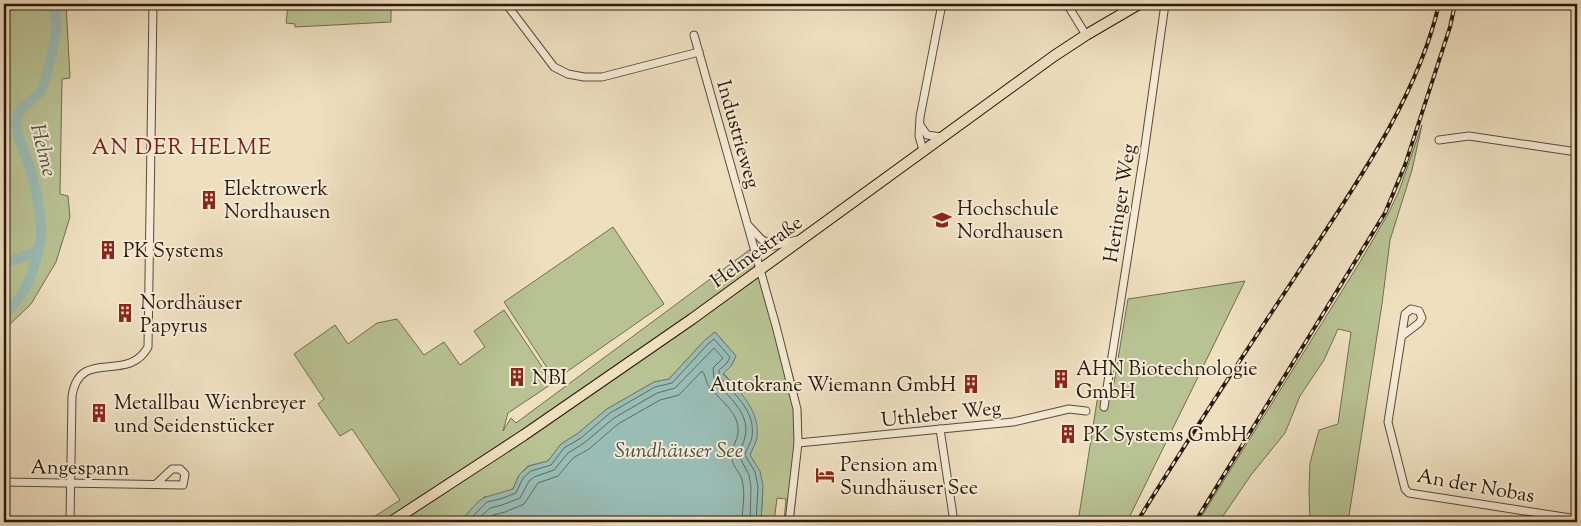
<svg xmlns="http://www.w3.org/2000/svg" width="1581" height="526" font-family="'Sorts Mill Goudy',serif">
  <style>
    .green { fill: #b8c292; stroke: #706e4e }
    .water { fill: #99bcb4; stroke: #6c7b70 }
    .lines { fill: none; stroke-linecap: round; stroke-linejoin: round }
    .shore { stroke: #606b60; stroke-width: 1 }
    .river { stroke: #99bcb4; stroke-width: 10 }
    .minor-casing { stroke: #5a4b38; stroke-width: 9 }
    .primary-casing { stroke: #281a0b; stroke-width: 12 }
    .minor { stroke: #f4ead5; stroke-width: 7 }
    .primary { stroke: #eedfbf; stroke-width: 10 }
    .rail-casing { stroke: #281a0b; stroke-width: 4 }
    .rail { stroke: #f4ead5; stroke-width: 2; stroke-dasharray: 5.5; stroke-linecap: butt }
    .labels { text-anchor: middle; stroke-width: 4; stroke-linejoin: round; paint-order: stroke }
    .street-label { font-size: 20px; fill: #281a0b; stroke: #f4ead5 }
    .poi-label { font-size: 20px; fill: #281a0b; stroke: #f4ead5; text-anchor: start }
    .water-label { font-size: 21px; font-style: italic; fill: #505346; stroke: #f4ead5 }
    .quarter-label { font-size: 22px; letter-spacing: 1px; fill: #7a1f14; stroke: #f4ead5 }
  </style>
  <rect width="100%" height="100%" fill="#eedfbf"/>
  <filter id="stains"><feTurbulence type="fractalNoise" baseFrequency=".004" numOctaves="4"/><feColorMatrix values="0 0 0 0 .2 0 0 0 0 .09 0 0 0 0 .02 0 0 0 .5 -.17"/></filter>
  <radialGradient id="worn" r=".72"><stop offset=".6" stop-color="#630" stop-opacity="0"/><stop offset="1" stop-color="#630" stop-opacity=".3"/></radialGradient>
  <!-- green -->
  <g class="green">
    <path d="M4,4H66L70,78L62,79L60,194L68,196L70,217L56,262L31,304L4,330Z"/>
    <path d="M288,4H393V8H391V22L295,27V24L286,23Z"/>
    <path d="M1422,125L1412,170L1390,240L1382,304L1348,522H1310L1309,490L1310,463L1319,430L1338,424L1351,332L1338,329L1324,360L1300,396L1285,433L1251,475L1219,522H1198L1360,262L1388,214L1399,191Z"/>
    <path d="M613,227L664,304L555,380L504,302Z"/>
    <path d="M756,245L795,384L801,414L800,456L793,522H784L786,499L777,498L774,522H761C762,493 767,481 750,455L757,438L741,392L723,373L731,366L736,356L715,332L705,340L669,379L654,382L607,409L577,434L561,444L548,461L528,466L519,475L513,489L499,495L484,497L467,514L461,522H366L400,500L352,429L340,436L318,404L324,399L294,354L335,325L348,344L377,323L397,319L424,355L444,342L460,365L485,347L474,331L504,310L553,383L508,413L503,431L511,418L516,423Z"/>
    <path d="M1245,281L1127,522H1078L1098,395H1112L1128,299Z"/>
  </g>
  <!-- water -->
  <path class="water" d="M715,332L736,356L731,366L723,374C740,391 760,411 757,437C756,443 752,450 750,455L760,471L763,486L761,522H461C467,514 477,500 486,497C495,494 504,492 513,489L519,475L529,466L548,461L561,444L577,434L607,409L654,382L669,379L705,340Z"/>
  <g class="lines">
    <!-- shore -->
    <g class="shore">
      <path d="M467,522L487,502L500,499L516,493L523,478L531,471L551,465L564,448L581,438L610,413L655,387L672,383L708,344L714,339L730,357L727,363L719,370V376C734,394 756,411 752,437C751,443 746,449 745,455L755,472L758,487L756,522"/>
      <path d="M475,522L490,508L502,505L520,498L529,481L534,477L554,470L568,453L584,443L614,418L657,393L675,388L714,348L723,358L713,368L714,379C726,396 751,412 745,437C744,443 740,449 739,456L749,475L751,487L750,522"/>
      <path d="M485,522L493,515L505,512L524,504L538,483L558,476L573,458L589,449L618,424L660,400L679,395L702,371C706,375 705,380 708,385C719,400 740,412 738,433C737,442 730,449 732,459C733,467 740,472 742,480C746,493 742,509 742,522"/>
    </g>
    <!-- river -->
    <g class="river">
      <path d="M4,263C12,260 34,255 38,248C47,233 34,179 28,162C24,151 14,130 17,118C19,107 32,101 39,93C46,84 56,39 56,27C56,19 55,11 54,4"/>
      <path d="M4,314C26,295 33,275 39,247"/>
    </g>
    <!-- minor casing -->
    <g class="minor-casing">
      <g id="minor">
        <path d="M1067,4L1086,35"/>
        <path d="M507,5L554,67L568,74L584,77H602L699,52"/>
        <path d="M694,35L776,326L797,409L798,443L789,522"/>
        <path d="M920,125L927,135L941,137"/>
        <path d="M1439,140L1469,136L1577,152"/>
        <path d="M923,150L919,136L920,117L942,4"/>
        <path d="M749,226L761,239L773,246L797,240"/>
        <path d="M1402,336L1419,323L1422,318L1419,311L1411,309L1405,314L1388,422L1405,489L1409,493L1577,519"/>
        <path d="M1104,407L1144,153L1165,4"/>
        <path d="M940,429L954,522"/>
        <path d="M798,443L1013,422L1069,409L1086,411"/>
        <path d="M4,482L183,485L185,474L180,469H172L156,484"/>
        <path d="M70,522L72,396C80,346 127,385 148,347L153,4"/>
      </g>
    </g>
    <!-- primary casing -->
    <g class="primary-casing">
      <path id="primary" d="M391,522L524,435L692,319L1054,56L1086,35L1139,4"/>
    </g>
    <!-- minor -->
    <use href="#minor" class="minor"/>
    <!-- primary -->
    <use href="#primary" class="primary"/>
    <!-- rail casing -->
    <g class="rail-casing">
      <g id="rail">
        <path d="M1137,522C1189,437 1244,354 1299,271C1352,190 1417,100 1439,4"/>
        <path d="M1195,522L1385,213L1405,165L1450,27L1455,4"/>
      </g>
    </g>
    <!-- rail -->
    <use href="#rail" class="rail"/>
  </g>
  <!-- icons -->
  <defs>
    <g id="building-bare" transform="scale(1.5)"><path d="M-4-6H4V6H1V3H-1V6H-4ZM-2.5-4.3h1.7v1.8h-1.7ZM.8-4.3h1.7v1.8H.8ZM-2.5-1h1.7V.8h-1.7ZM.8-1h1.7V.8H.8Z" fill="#8f2418" stroke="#f4ead5" stroke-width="2.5" paint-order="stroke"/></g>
    <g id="university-bare" transform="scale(1.5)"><path d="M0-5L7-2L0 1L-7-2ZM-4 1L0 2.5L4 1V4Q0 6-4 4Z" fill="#8f2418" stroke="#f4ead5" stroke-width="2.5" paint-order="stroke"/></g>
    <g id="hotel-bare" transform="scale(1.5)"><path d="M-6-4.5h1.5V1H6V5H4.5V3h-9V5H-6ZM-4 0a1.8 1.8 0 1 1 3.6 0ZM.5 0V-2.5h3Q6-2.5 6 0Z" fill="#8f2418" stroke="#f4ead5" stroke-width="2.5" paint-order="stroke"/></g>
  </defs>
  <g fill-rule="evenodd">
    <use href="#building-bare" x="209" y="200"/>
    <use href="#university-bare" x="942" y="220"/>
    <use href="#building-bare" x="108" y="250"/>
    <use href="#building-bare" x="125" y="313"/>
    <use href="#building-bare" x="517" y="377"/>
    <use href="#building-bare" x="1061" y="379"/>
    <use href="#building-bare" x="971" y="384"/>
    <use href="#building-bare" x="99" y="413"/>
    <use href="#building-bare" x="1068" y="434"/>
    <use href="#hotel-bare" x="825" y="475"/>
  </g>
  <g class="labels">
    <!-- street labels -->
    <g class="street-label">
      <text transform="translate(739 134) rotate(74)" y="7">Industrieweg</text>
      <text transform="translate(1119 203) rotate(-81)" y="7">Heringer Weg</text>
      <text transform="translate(756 251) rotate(-36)" y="7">Helmestraße</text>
      <text transform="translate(941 413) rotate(-6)" y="7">Uthleber Weg</text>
      <text transform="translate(80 467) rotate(1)" y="7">Angespann</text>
      <text transform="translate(1476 485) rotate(10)" y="7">An der Nobas</text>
    </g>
    <!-- poi labels -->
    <g class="poi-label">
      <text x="224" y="195">Elektrowerk<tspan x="224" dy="23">Nordhausen</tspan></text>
      <text x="957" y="215">Hochschule<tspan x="957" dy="23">Nordhausen</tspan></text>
      <text x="123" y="257">PK Systems</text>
      <text x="140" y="309">Nordhäuser<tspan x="140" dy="23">Papyrus</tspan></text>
      <text x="1076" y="375">AHN Biotechnologie<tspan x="1076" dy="23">GmbH</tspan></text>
      <text x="532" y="384">NBI</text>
      <text x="956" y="391" text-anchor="end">Autokrane Wiemann GmbH</text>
      <text x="114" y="409">Metallbau Wienbreyer<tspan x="114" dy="23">und Seidenstücker</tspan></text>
      <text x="1083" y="441">PK Systems GmbH</text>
      <text x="840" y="471">Pension am<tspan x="840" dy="23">Sundhäuser See</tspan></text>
    </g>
    <!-- water labels -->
    <g class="water-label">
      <text transform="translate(44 150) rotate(76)" y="7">Helme</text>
      <text x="679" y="457">Sundhäuser See</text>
    </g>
    <!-- quarter labels -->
    <g class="quarter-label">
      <text x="182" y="154">AN DER HELME</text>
    </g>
  </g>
  <!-- margin -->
  <rect width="1581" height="526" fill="none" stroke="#eedfbf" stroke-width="20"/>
  <rect x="5" y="5" width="1571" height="516" fill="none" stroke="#281a0b" stroke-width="2.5"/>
  <rect x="10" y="10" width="1561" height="506" fill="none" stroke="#281a0b"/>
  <rect width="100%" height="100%" filter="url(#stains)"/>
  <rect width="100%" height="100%" fill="url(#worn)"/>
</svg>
